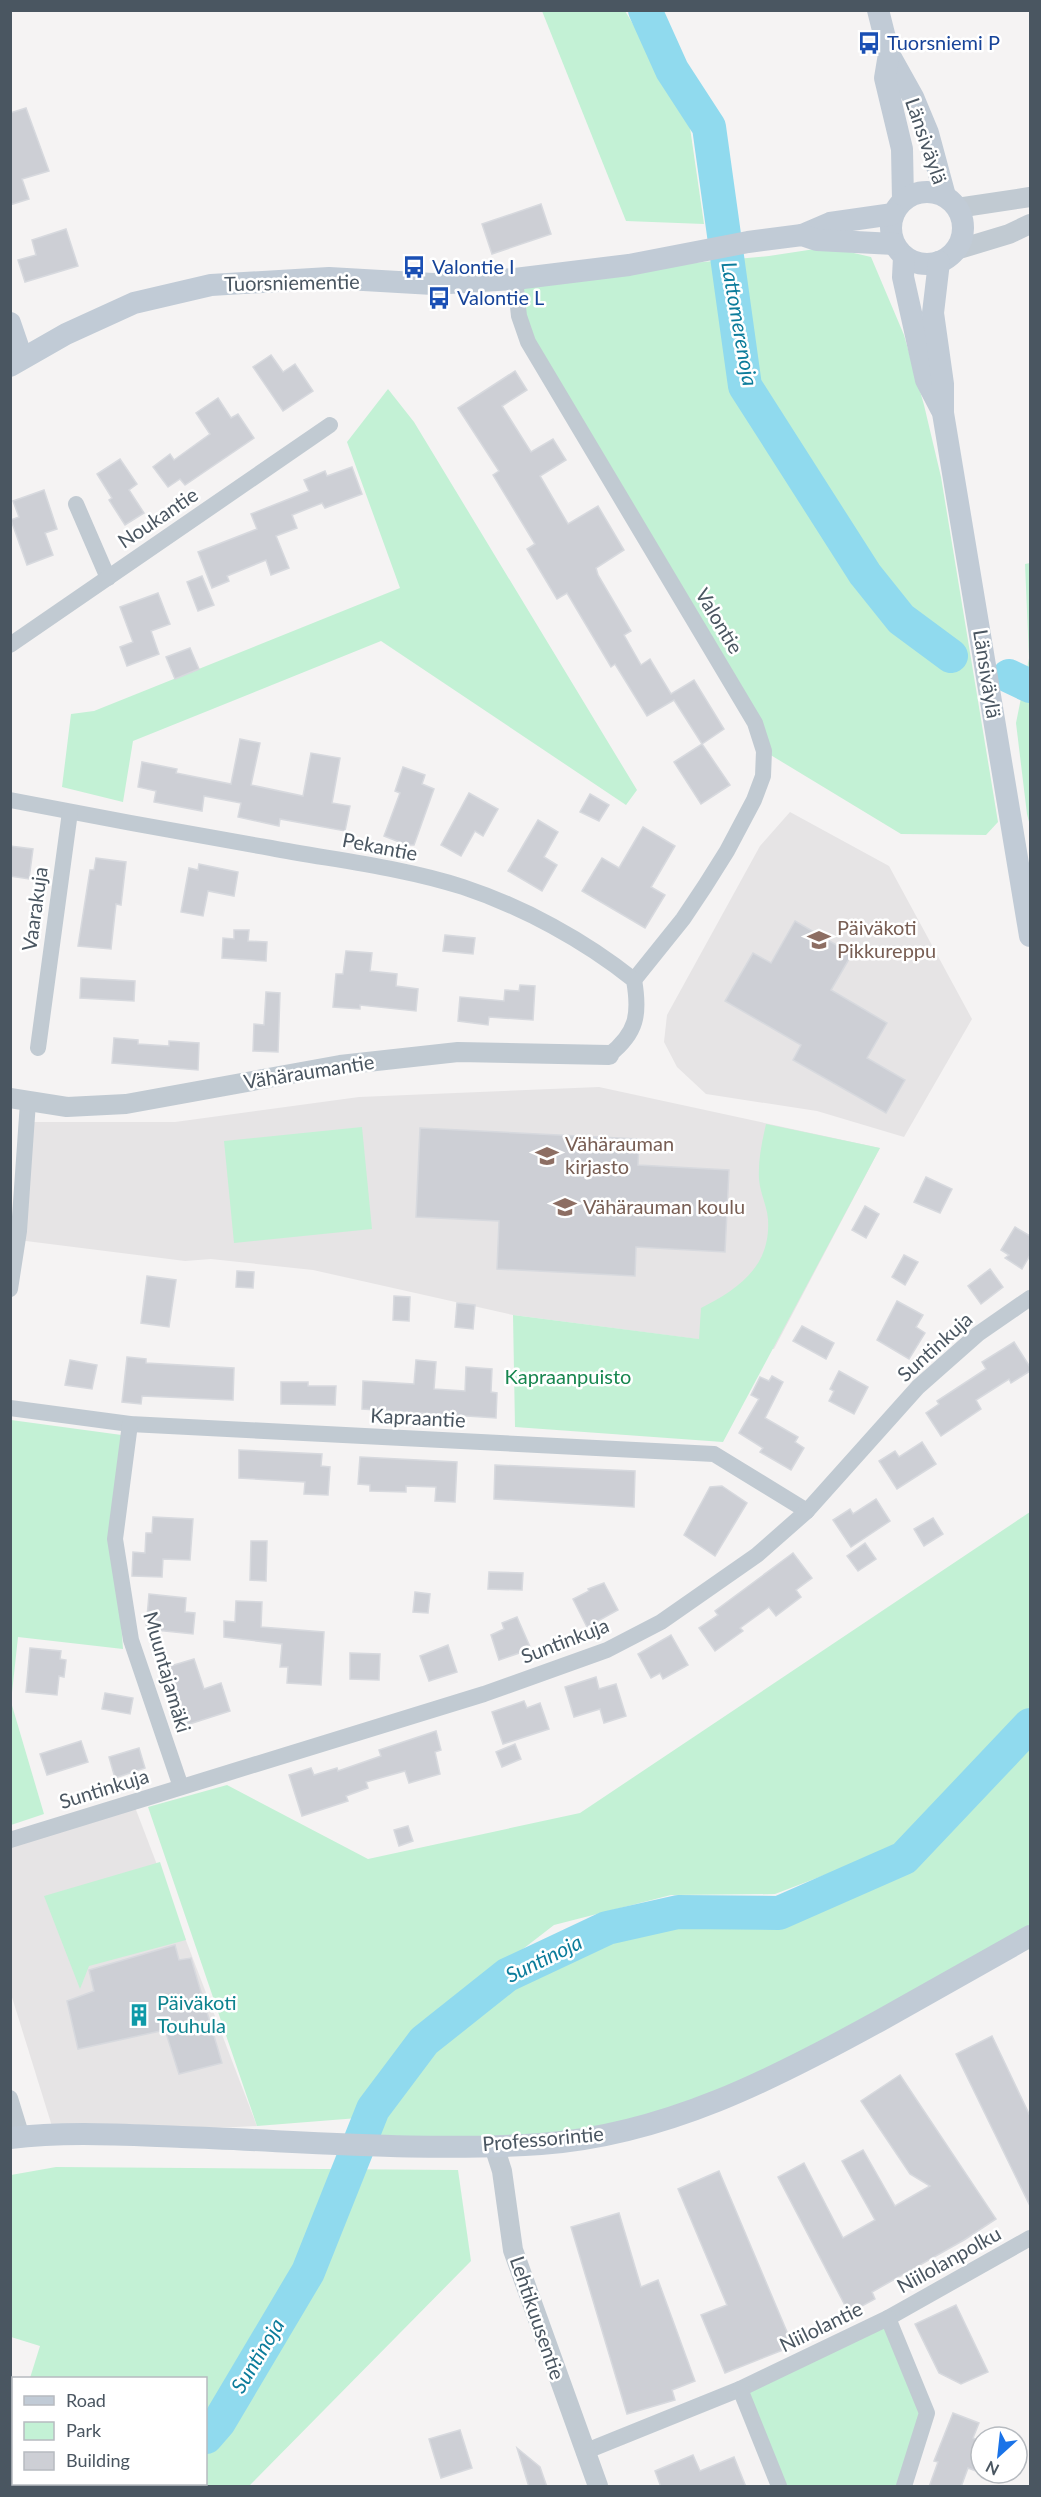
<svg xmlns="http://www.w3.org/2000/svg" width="1041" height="2497" font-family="Lato,sans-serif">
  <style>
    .education { fill: #e6e4e5 }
    .green { fill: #c3f1d5 }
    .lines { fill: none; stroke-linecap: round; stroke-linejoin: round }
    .river { stroke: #90daee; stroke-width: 34 }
    .building { fill: #cdcfd5; stroke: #d7d9de; stroke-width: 1.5 }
    .minor { stroke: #c1cad2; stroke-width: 16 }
    .tertiary { stroke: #c1cad2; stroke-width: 20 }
    .secondary { stroke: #c1cbd6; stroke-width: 22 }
    .labels { text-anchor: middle; stroke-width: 5; stroke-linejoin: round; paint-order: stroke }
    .transit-label { font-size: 20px; fill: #164399; stroke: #fff; text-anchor: start }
    .street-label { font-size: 20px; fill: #4a5661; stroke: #fff }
    .education-label { font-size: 20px; fill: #785e54; stroke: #fff; text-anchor: start }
    .park-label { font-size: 20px; fill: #17864f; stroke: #fff }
    .culture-label { font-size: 20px; fill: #0d838f; stroke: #fff; text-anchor: start }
    .water-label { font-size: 21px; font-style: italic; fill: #0c7c9b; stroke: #fff }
  </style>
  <rect width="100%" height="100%" fill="#f5f3f3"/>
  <!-- education -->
  <g class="education">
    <path d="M790,812L889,866L972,1019L904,1137L817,1111L706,1094L677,1067L664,1042L667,1015L760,846Z"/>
    <path d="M599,1087L880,1148L774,1349L513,1315L313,1270L211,1259L185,1261L18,1240L25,1122H175L359,1097Z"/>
    <path d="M133,1802L257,2126L55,2136L11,1994L10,1840Z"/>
  </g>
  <!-- green -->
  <g class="green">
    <path d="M542,11H625L688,114L704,224L626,221Z"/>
    <path d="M828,247L871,257L904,335L924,405L941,477L998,822L986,835L901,834L764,751L528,342L515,279L769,256Z"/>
    <path d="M388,389L414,422L637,790L626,805L381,641L133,741L123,802L62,787L71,714L94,711L400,588L347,442Z"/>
    <path d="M1030,563V826L1027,814L1016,723L1029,658L1025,564Z"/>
    <path d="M766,1124L880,1148L723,1442L515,1427L513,1315L699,1339L701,1308C738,1289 771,1267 768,1219C767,1206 760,1193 759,1179C758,1160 762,1142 766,1124Z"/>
    <path d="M362,1127L372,1229L234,1243L224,1141Z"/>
    <path d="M11,1420L129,1436L115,1539L123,1649L18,1637L11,1702L44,1814L11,1825Z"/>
    <path d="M1030,1512V1711L895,1848L775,1894L671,1895L554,1925L427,2023L358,2118L257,2126L148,1807L227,1785L368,1859L580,1813Z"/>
    <path d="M1030,1725V1936L811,2058L600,2136L371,2144L373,2109L507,1975L607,1928L678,1912L779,1913L904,1858Z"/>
    <path d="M160,1862L186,1940L89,1966L80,1989L44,1896Z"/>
    <path d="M56,2167L458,2170L471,2261L249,2486H11V2445L13,2435L14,2484H206V2378H30L40,2346L11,2337V2175Z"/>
    <path d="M888,2318L927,2413L904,2486H779L740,2389Z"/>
  </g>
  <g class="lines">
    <!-- river -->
    <g class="river">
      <path d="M645,10L672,70L709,127L745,386L865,574L901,619L951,656"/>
      <path d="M1009,676L1030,686"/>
      <path d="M206,2437L219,2422L308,2272L373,2109L424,2041L507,1975L607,1928L678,1912L779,1913L904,1858L1030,1725"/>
      <path d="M162,2486L165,2484"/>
    </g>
  </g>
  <!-- building -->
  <g class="building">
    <path d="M26,108L49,171L22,179L29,199L10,205V113Z"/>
    <path d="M541,204L551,234L492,254L482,224Z"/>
    <path d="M66,229L78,266L25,282L18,260L36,255L32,240Z"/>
    <path d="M271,355L283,372L295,364L313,391L283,411L253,367Z"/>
    <path d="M515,371L527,390L502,406L531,452L553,439L566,460L540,476L568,524L598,506L624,550L596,568L598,575L631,631L624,635L641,665L650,659L671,694L694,680L724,729L702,744L674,700L647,716L615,664L611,667L567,593L557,599L527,549L535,544L493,475L499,471L458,408Z"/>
    <path d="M218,398L231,418L238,414L254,438L185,485L180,479L168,487L153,467L170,454L174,460L210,434L196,413Z"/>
    <path d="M120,459L137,484L129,490L144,513L125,525L109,500L112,498L97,474Z"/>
    <path d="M352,467L362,494L325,508L322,503L292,515L297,528L276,536L289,568L271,575L266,560L227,576L229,581L212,588L198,552L257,529L251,514L309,491L304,480L325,471L327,476Z"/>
    <path d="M44,490L57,529L45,533L53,555L27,565L11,520L19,517L13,501Z"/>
    <path d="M202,576L214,605L198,611L187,582Z"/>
    <path d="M158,593L170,624L151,631L159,654L127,666L120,647L133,642L120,607Z"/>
    <path d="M190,648L199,669L175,679L166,657Z"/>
    <path d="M240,739L260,743L251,785L303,796L311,753L340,758L332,803L350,806L345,831L280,819L279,826L238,817L241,803L204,796L202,811L154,802L156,791L138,787L142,762L177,769L176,773L231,784Z"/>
    <path d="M702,744L730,785L701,804L674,762Z"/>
    <path d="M403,767L425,775L422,784L434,789L414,845H407L384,836L400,793L395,791Z"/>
    <path d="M469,793L498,809L483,836L475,831L461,856L441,845Z"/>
    <path d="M590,794L609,805L599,821L580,812Z"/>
    <path d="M538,820L558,832L544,857L557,865L542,891L508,871Z"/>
    <path d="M643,827L675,846L651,887L665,895L645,928L582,891L602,858L619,868Z"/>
    <path d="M10,846L33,849L29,879L10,876Z"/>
    <path d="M96,858L126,862L121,905L116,904L111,949L78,946L90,870H94Z"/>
    <path d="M199,864L238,872L234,896L208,891L203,916L181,912L189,868L198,870Z"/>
    <path d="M795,921L852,954L831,990L887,1023L867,1058L905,1080L886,1113L793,1060L801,1045L725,1001L753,953L771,963Z"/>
    <path d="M234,930H249L248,941L267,942L266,961L222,958L223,938L234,939Z"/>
    <path d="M445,935L475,938L473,954L443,951Z"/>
    <path d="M346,951L372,953L370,971L397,974L396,986L418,989L416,1011L360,1005V1009L333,1007L336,974H343Z"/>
    <path d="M81,978L135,981L134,1001L80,998Z"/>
    <path d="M520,985L535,986L533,1020L489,1017L488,1025L458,1021L460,997L504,1001L505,990L519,991Z"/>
    <path d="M266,992L280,993L278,1052L253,1051L254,1024L264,1025Z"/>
    <path d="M114,1038L138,1040V1044L169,1046V1041L199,1043L198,1070L112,1063Z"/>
    <path d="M420,1128L639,1139L638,1165L729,1170L725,1252L636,1247L635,1276L497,1269L499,1221L416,1217Z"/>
    <path d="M926,1177L952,1189L940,1213L914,1202Z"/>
    <path d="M865,1206L879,1214L866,1238L852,1230Z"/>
    <path d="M1015,1227L1030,1236V1255L1022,1269L1005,1258L1009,1255L1001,1250Z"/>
    <path d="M904,1255L918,1262L905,1285L892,1277Z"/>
    <path d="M990,1269L1003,1287L981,1304L968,1286Z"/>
    <path d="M237,1271L254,1272L253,1288L236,1287Z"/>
    <path d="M147,1276L176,1280L169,1327L141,1323Z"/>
    <path d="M394,1296L410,1297L409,1321L393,1320Z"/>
    <path d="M897,1301L923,1315L916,1327L925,1333L909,1359L877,1340Z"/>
    <path d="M457,1303L475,1305L473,1329L455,1327Z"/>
    <path d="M802,1326L834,1343L826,1359L793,1341Z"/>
    <path d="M1014,1342L1030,1367V1371L1011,1383L1009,1379L976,1400L981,1409L941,1436L926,1413L939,1404L937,1401L986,1369L982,1362Z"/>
    <path d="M127,1357L146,1359V1363L234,1368L233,1400L142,1396L141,1404L122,1402Z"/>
    <path d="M70,1360L97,1365L92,1389L65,1385Z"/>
    <path d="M416,1360L436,1362L434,1389L465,1391L466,1367L492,1369L491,1392L497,1393L496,1418L362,1409L363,1381L414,1384Z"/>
    <path d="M839,1371L868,1387L854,1414L829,1401L834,1391L830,1389Z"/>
    <path d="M772,1376L783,1382L765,1418L798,1437L795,1442L804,1448L791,1470L760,1452L763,1448L739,1433L759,1399L751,1395L760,1377L769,1381Z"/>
    <path d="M281,1382H308V1386H336L335,1405L281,1404Z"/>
    <path d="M922,1442L936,1464L897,1489L879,1461L895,1451L899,1457Z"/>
    <path d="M239,1450L322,1454L321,1466L330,1467L328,1495L304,1494L305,1482L239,1478Z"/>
    <path d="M360,1457L457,1462L455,1502L435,1501L436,1487L406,1486V1492L370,1491V1485L358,1484Z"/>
    <path d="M495,1465L635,1471L634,1507L494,1499Z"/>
    <path d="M722,1486L747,1503L715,1556L684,1535L710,1487Z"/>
    <path d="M876,1499L890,1521L851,1547L833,1520L850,1509L853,1514Z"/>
    <path d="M153,1517L193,1519L190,1560L163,1559L162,1577L132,1576L133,1552L145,1553L146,1533H152Z"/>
    <path d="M933,1518L943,1534L924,1546L914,1529Z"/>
    <path d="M251,1541H267L266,1581L250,1580Z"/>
    <path d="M865,1543L876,1559L858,1571L847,1556Z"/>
    <path d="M793,1553L812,1578L796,1590L801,1597L776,1616L769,1607L740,1628L743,1631L715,1651L699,1628L718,1615L715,1611Z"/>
    <path d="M489,1572L523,1573L522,1590L488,1589Z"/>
    <path d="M604,1583L618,1610L587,1627L573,1599L589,1591L588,1589Z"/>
    <path d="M415,1592L430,1594L428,1613L413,1612Z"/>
    <path d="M149,1594L186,1598L185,1612L195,1613L193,1634L146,1629Z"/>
    <path d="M236,1601L262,1602L261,1627L324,1632L321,1685L287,1683L288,1667H280L282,1644L224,1637V1621L235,1622Z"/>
    <path d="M517,1617L531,1649L499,1660L491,1635L504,1629L502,1623Z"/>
    <path d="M671,1635L688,1665L663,1679L660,1673L651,1678L638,1654Z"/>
    <path d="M448,1645L457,1672L429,1681L420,1656Z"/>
    <path d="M30,1648L61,1651L60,1659L66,1660L64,1677L59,1676L57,1695L26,1692Z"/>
    <path d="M350,1653L380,1654L379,1680L350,1679Z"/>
    <path d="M194,1659L204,1689L221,1683L230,1711L177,1728L168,1701L174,1699L164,1668Z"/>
    <path d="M596,1677L599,1689L616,1684L626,1716L604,1723L600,1709L574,1717L565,1687Z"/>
    <path d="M105,1693L133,1698L130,1714L102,1709Z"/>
    <path d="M524,1701L527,1708L540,1703L549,1729L503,1744L492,1712Z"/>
    <path d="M436,1731L441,1750L435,1752L440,1774L409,1783L405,1771L366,1782L368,1788L346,1796L348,1801L302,1816L289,1775L311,1768L314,1775L337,1768L338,1771L381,1756L379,1750Z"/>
    <path d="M81,1741L88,1762L47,1775L40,1754Z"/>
    <path d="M515,1744L521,1759L502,1767L496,1752Z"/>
    <path d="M139,1748L145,1768L115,1778L109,1757Z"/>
    <path d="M408,1826L413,1841L399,1846L394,1830Z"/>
    <path d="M175,1945L179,1960L191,1958L222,2063L179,2074L165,2030L78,2049L67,2001L94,1991L89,1970Z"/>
    <path d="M992,2036L1030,2116V2206L956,2054Z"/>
    <path d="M900,2075L996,2219L964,2240L872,2292L875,2299L849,2313L778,2177L804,2163L843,2238L875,2220L842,2161L863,2150L895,2206L930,2186L910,2174L861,2101Z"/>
    <path d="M719,2171L793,2346L725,2373L701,2315L727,2305L678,2189Z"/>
    <path d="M619,2213L641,2287L658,2280L695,2381L672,2390L675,2400L627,2414L571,2227Z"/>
    <path d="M956,2305L988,2372L961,2384L939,2373L915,2324Z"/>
    <path d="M953,2413L979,2423L973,2438L981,2441V2473L968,2468L961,2487H929L938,2462L934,2461Z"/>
    <path d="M460,2430L472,2468L441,2478L429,2439Z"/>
    <path d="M517,2448L540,2467L547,2487H529Z"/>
    <path d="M693,2455L700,2471L734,2457L746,2487H661L655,2471Z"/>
  </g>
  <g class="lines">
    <!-- minor -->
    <g class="minor">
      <path d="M515,279L519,316L528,342L755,723L764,751L763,776L754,800L727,851L705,886L683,919L634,980"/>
      <path d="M76,504L108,578"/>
      <path d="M10,645L330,425"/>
      <path d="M10,800C97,817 184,833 271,848C334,860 401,867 463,887C523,907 584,940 634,980C640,1014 637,1033 609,1055"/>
      <path d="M38,1048L70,812"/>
      <path d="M10,1289L19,1231L28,1102"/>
      <path d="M10,1408L130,1424L714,1454L807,1511"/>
      <path d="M130,1424L115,1539L131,1640L181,1787"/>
      <path d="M10,1840L484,1694L607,1650L661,1622L757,1555L807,1511L918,1387L978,1334L1030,1298"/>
      <path d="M10,2098L22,2137"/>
      <path d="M888,2318L1030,2238"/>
      <path d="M584,2452L740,2389"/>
      <path d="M779,2486L740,2389L888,2318L927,2413L904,2486"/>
    </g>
    <!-- tertiary -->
    <g class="tertiary">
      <path d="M957,208L1030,197"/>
      <path d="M956,250L1009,234L1030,224"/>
      <path d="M10,1098L67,1107L126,1104L340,1065L458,1052L609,1055"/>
      <path d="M494,2146L502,2171L513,2250L598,2486"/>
    </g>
    <!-- secondary -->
    <g class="secondary">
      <path d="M878,10L889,54L913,97L928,133L945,196"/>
      <path d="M889,54L885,78L902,149L903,200"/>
      <circle cx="927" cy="228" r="36"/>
      <path d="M802,235L830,223L893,214"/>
      <path d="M904,257L903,277L926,380L941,409"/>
      <path d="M939,262L933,313L943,384V413L1030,936"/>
      <path d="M10,323L22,358"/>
      <path d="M10,366L66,334L134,303L211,285L329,278L433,284L515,279L629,265L748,242L802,235L817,240L894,244"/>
      <path d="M10,2138C67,2131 126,2135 182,2137C300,2141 423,2152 541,2144C665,2135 774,2079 881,2020C931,1992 981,1964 1030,1936"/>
    </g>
  </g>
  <!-- icons -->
  <defs>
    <g id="bus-bare" transform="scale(1.8)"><path d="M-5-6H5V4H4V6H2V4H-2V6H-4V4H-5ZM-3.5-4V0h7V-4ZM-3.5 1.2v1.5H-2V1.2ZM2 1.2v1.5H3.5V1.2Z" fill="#1a4fb4" stroke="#fff" stroke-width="2.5" paint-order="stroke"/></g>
    <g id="school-bare" transform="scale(1.8)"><path d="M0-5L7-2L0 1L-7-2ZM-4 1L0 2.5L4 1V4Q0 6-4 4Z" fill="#8d6e63" stroke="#fff" stroke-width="2.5" paint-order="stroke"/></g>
    <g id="building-bare" transform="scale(1.8)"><path d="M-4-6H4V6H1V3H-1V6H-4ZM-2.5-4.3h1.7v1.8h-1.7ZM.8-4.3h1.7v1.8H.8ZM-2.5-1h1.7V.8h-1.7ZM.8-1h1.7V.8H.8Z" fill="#0f9aa8" stroke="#fff" stroke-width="2.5" paint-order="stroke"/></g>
  </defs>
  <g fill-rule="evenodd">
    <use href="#bus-bare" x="869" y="43"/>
    <use href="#bus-bare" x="414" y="267"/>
    <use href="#bus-bare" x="439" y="298"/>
    <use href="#school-bare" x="819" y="940"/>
    <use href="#school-bare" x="547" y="1156"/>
    <use href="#school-bare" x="565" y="1207"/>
    <use href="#building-bare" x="139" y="2015"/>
  </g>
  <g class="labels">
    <!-- transit labels -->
    <g class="transit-label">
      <text x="887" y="50">Tuorsniemi P</text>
      <text x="432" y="274">Valontie I</text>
      <text x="457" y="305">Valontie L</text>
    </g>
    <!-- street labels -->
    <g class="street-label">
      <text transform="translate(926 141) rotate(71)" y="7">Länsiväylä</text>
      <text transform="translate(292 283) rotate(-1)" y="7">Tuorsniementie</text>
      <text transform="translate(158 518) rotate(-34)" y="7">Noukantie</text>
      <text transform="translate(719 621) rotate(59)" y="7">Valontie</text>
      <text transform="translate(987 674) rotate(81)" y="7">Länsiväylä</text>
      <text transform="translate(380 847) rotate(11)" y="7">Pekantie</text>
      <text transform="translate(35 909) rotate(-82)" y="7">Vaarakuja</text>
      <text transform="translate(309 1072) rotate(-9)" y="7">Vähäraumantie</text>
      <text transform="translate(935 1347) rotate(-42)" y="7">Suntinkuja</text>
      <text transform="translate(418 1418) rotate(3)" y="7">Kapraantie</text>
      <text transform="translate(565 1641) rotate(-21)" y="7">Suntinkuja</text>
      <text transform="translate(167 1672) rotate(74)" y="7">Muuntajamäki</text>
      <text transform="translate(104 1789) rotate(-17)" y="7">Suntinkuja</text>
      <text transform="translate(543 2139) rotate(-5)" y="7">Professorintie</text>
      <text transform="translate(949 2260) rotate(-29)" y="7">Niilolanpolku</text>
      <text transform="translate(537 2318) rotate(71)" y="7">Lehtikuusentie</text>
      <text transform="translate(821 2327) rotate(-26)" y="7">Niilolantie</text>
    </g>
    <!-- education labels -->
    <g class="education-label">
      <text x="837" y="935">Päiväkoti<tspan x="837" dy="23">Pikkureppu</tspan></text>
      <text x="565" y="1151">Vähärauman<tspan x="565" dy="23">kirjasto</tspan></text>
      <text x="583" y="1214">Vähärauman koulu</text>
    </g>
    <!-- park labels -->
    <g class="park-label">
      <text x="568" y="1384">Kapraanpuisto</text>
    </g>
    <!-- culture labels -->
    <g class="culture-label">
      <text x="157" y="2010">Päiväkoti<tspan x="157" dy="23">Touhula</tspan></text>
    </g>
    <!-- water labels -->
    <g class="water-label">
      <text transform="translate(739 324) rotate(80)" y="7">Lattomerenoja</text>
      <text transform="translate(544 1959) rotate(-26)" y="7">Suntinoja</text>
      <text transform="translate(258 2356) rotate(-59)" y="7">Suntinoja</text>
    </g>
  </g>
  <!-- border -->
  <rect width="1041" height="2497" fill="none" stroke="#4a5661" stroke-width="24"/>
  <!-- legend -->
  <rect x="12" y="2377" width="195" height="108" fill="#ffffff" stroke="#b7bbc0" stroke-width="1.5"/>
  <rect x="24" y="2396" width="30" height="9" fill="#c1cbd6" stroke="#b7bbc0" stroke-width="1.5"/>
  <text x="66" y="2407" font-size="18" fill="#4a5661">Road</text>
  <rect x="24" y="2422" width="30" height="18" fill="#c3f1d5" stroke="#b7bbc0" stroke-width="1.5"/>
  <text x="66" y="2437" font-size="18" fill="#4a5661">Park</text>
  <rect x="24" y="2452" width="30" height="18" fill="#cdcfd5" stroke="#b7bbc0" stroke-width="1.5"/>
  <text x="66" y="2467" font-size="18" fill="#4a5661">Building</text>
  <!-- north arrow -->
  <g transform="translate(999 2455) rotate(207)"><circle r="28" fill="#ffffff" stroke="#b7bbc0" stroke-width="1.5"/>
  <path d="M0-4.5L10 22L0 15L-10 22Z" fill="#1a73e8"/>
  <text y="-9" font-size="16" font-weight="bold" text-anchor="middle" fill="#4a5661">N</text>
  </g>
</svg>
